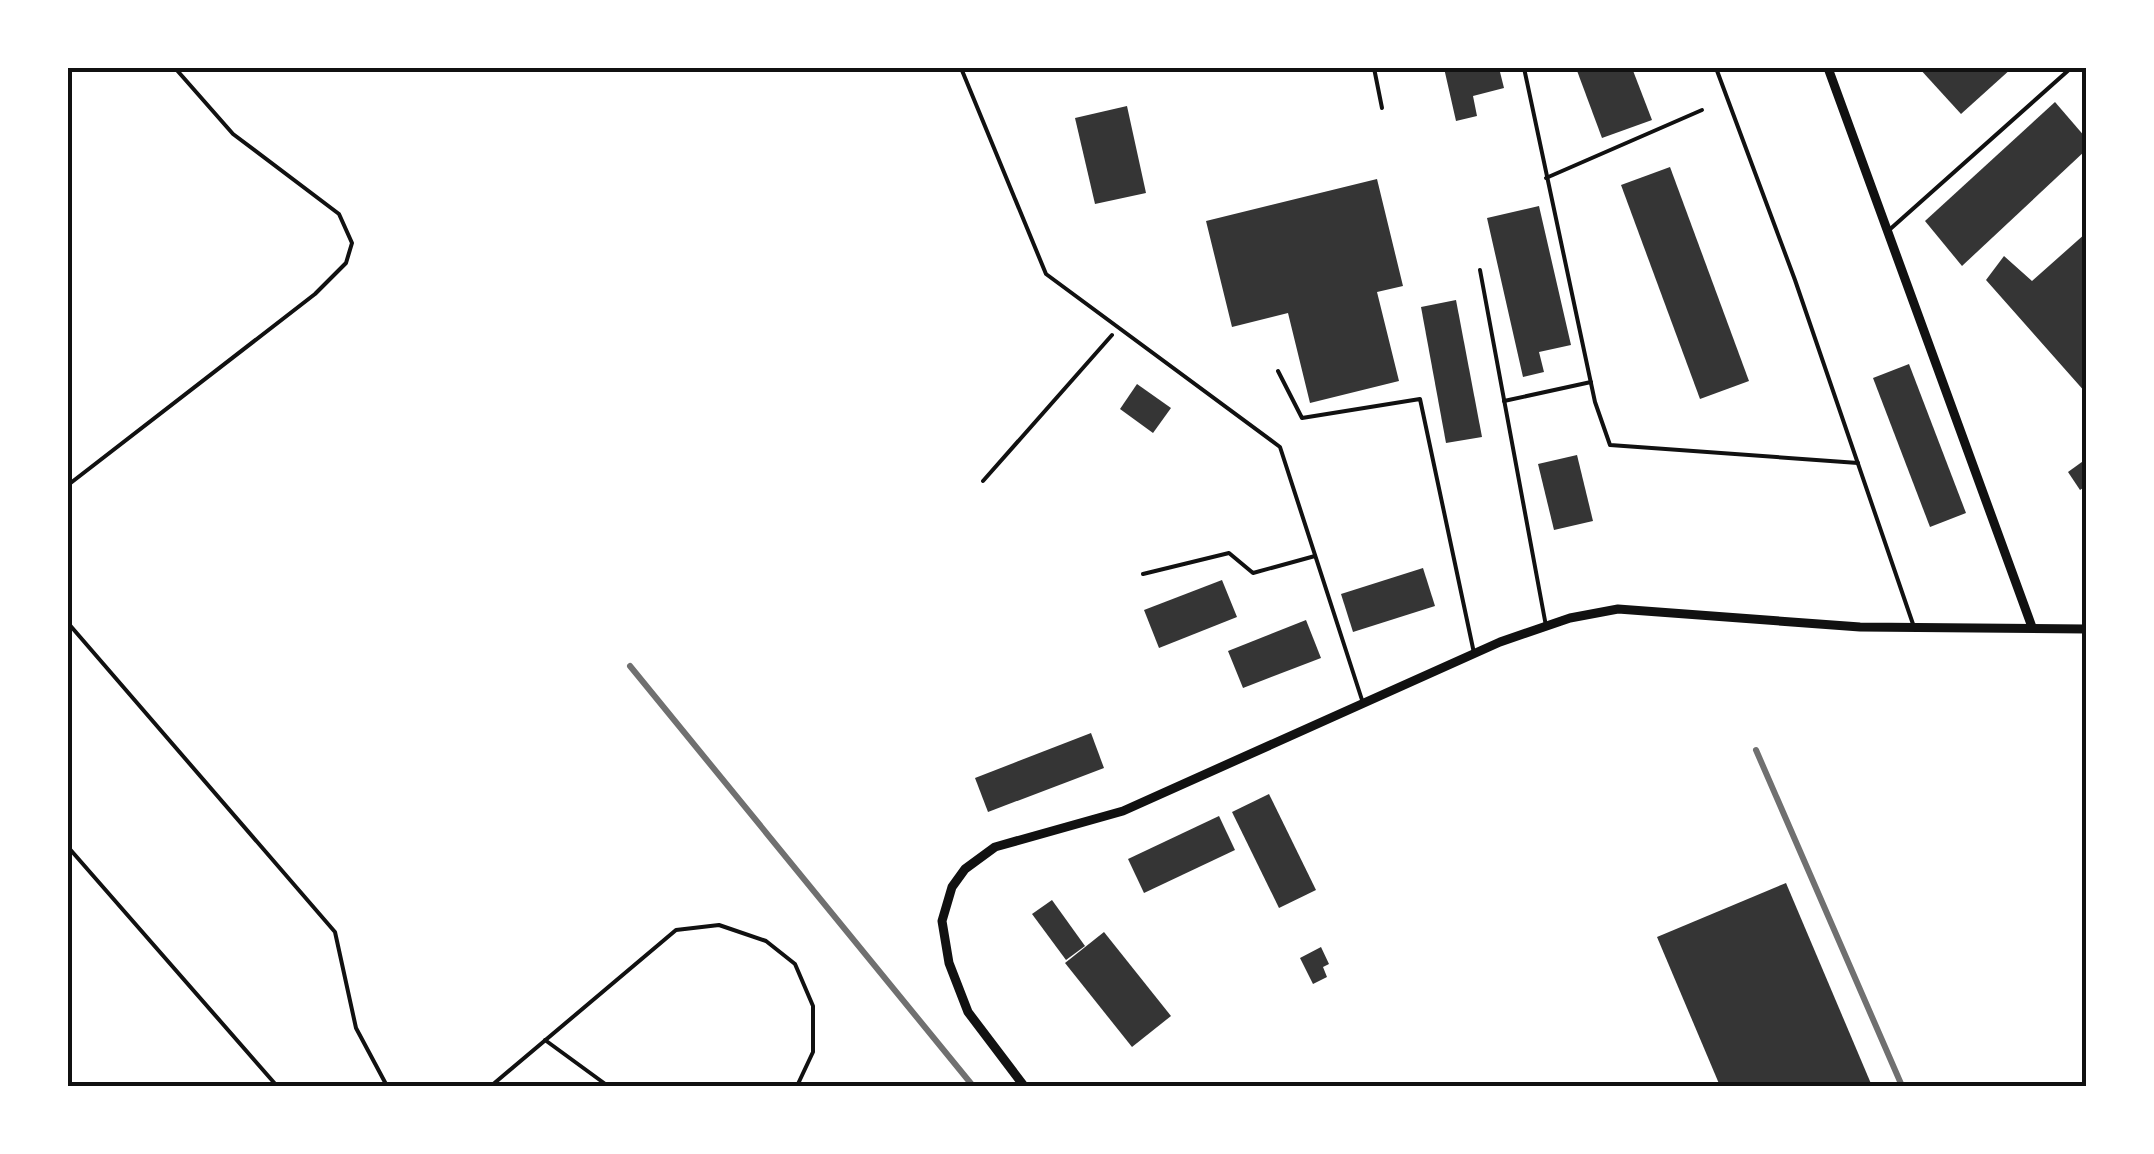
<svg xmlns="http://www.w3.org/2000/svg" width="2154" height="1154" font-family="'Libre Baskerville',serif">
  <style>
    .building { fill: #353535 }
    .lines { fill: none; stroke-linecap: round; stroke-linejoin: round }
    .path { stroke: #111; stroke-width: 4 }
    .service { stroke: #111; stroke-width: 4 }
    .minor { stroke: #111; stroke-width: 9 }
    .rail { stroke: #707070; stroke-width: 6 }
    .neatline { fill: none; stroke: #111; stroke-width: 4 }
  </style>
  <rect width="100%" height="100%" fill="#fff"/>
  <!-- building -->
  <g class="building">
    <path d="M1444,68H1499L1504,88L1473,96L1477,116L1456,121Z"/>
    <path d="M1576,68H1632L1652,120L1602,138Z"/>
    <path d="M1919,68H2012L1961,114Z"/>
    <path d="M2055,102L2086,138V150L1962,266L1925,221Z"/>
    <path d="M1127,106L1146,193L1095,204L1075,118Z"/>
    <path d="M1670,167L1749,381L1700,399L1621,185Z"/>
    <path d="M1377,179L1403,286L1377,292L1399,381L1310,403L1288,313L1232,327L1206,221Z"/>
    <path d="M1539,206L1571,345L1539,352L1544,372L1523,377L1487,218Z"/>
    <path d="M2086,233V393L1986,280L2004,256L2032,281Z"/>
    <path d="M1456,300L1482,437L1446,443L1421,307Z"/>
    <path d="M1909,364L1966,513L1930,527L1873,378Z"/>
    <path d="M1137,384L1171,408L1153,433L1120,409Z"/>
    <path d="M1577,455L1593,521L1554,530L1538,464Z"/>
    <path d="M2086,459V486L2080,490L2068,472Z"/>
    <path d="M1423,568L1435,606L1353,632L1341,594Z"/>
    <path d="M1222,580L1237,617L1159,648L1144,610Z"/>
    <path d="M1306,620L1321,658L1243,688L1228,651Z"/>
    <path d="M1091,733L1104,768L988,812L975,778Z"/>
    <path d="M1269,794L1316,890L1279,908L1232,812Z"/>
    <path d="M1219,816L1235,850L1144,893L1128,859Z"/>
    <path d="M1786,883L1872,1086H1720L1657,937Z"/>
    <path d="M1052,900L1085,946L1066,960L1032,914Z"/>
    <path d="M1104,932L1171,1016L1132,1047L1065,963Z"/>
    <path d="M1321,947L1329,964L1323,967L1327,977L1313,984L1300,958Z"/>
  </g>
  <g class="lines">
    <!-- path -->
    <path class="path" d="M983,481L1112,335"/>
    <!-- service -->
    <g class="service">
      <path d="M961,68L1046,274L1280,447L1363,703"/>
      <path d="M1374,68L1382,108"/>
      <path d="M1524,68L1595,402L1610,445L1858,463"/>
      <path d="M1716,68L1795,280L1914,627"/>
      <path d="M1546,178L1702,110"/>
      <path d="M1888,231L2071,68"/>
      <path d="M1480,270L1546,626"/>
      <path d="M1278,371L1302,418L1420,399L1474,653"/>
      <path d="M1504,401L1591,382"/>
      <path d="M68,485L315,294L346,263L352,243L339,214L233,134L175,68"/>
      <path d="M1143,574L1229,553L1253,573L1315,556"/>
      <path d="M68,623L335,932L356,1028L387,1086"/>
      <path d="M68,847L277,1086"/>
      <path d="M545,1040L608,1086"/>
      <path d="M491,1086L676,930L719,925L766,941L795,964L813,1006V1052L797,1086"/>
    </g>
    <!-- minor -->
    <g class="minor">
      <path d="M1828,68L2032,627"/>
      <path d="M1024,1086L968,1012L949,963L942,921L952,887L965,869L995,847L1123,811L1500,642L1570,618L1618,609L1860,627L2086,629"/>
    </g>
    <!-- rail -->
    <g class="rail">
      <path d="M630,666L973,1086"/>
      <path d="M1756,750L1902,1086"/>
    </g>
  </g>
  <!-- border -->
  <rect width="2154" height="1154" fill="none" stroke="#ffffff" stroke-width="140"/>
  <rect x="70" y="70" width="2014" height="1014" class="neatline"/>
</svg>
